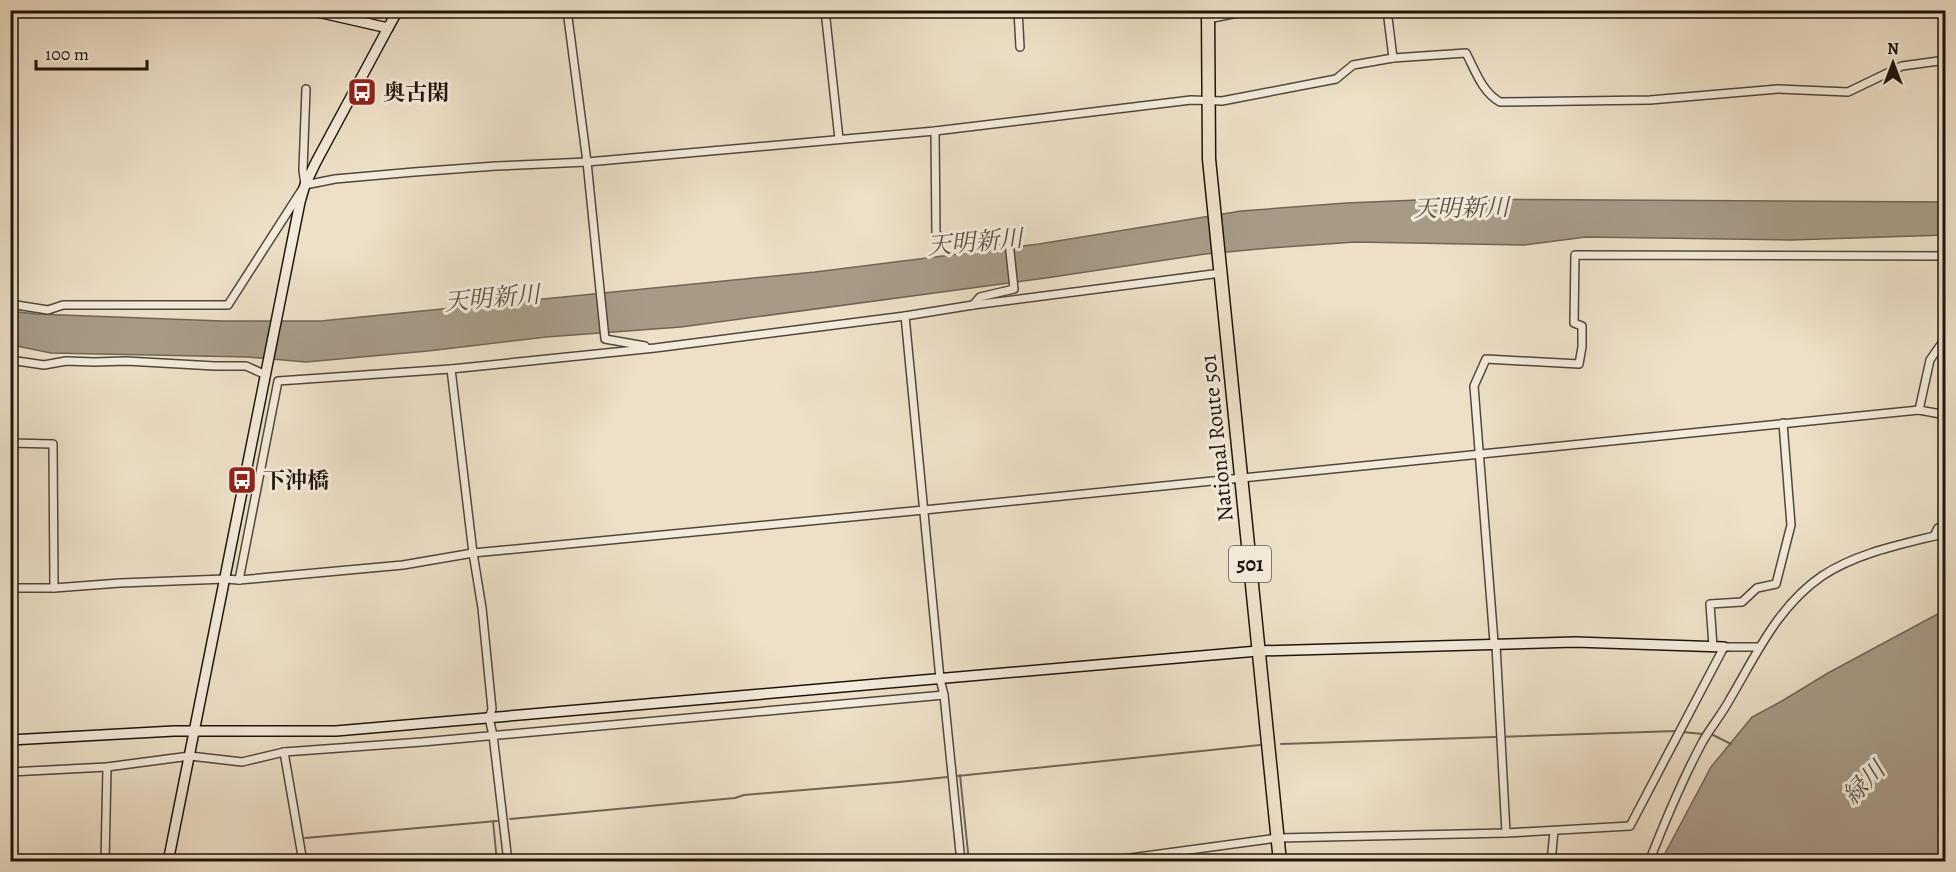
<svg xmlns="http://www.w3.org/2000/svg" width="1956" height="872" font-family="Alegreya,'Noto Serif JP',serif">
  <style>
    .water { fill: #a79b88; stroke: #716557; stroke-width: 1.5 }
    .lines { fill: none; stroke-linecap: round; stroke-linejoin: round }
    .stream { stroke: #716557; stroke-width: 2 }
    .street-casing { stroke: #52473c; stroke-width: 10 }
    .secondary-casing { stroke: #1f140d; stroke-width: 12 }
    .highway-casing { stroke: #1f140d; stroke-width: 15 }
    .street { stroke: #f3ebdb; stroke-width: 7 }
    .secondary { stroke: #f3ebdb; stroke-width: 9 }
    .highway { stroke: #ede0c7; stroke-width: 12 }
    .labels { text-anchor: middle; stroke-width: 6; stroke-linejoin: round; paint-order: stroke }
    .shield { fill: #f3ebdb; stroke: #5f544b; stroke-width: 1.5 }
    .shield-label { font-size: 21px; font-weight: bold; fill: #1f140d }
    .poi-label { font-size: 22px; font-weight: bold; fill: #1f140d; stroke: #f3ebdb; text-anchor: start }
    .street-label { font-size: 22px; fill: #1f140d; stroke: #f3ebdb }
    .water-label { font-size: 24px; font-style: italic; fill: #5c5144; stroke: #f3ebdb }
  </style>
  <rect width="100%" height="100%" fill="#ede0c7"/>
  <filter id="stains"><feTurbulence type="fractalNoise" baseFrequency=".00333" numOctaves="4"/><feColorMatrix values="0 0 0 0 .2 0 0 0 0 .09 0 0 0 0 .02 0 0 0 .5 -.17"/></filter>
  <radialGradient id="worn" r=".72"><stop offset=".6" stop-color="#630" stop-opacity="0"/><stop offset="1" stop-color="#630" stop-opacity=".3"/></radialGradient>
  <!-- water -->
  <g class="water">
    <path d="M1442,199L1945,202V235L1791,240L1586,237L1524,245L1355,242L1270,248L1205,254L1046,278L681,327L546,337L428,351L306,362L248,357L51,353L11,345V311L36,314L222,321H321L815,272L1039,244L1241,211L1346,203Z"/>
    <path d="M1945,610V861H1661L1711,767L1752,717L1782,701L1828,673Z"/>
  </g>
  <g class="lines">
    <!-- stream -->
    <g class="stream">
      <path d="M1682,732L1713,735L1731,744"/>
      <path d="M1281,744L1677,731"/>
      <path d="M960,775L969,862"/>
      <path d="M510,819L735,798L744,795L899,782L1260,745"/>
      <path d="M493,821L497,862"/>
      <path d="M305,838L497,821"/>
    </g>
    <!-- street casing -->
    <g class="street-casing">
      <g id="street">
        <path d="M567,10L587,162L605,339L645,346"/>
        <path d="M825,10L839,139"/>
        <path d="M1018,10L1020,47"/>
        <path d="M1387,10L1393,58"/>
        <path d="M1208,19L1252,10"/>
        <path d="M935,131L936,236L980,243L993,239L1009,242L1014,289L980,297L973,305"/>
        <path d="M305,185L335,179L414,172L496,166L587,162L935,131L1191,100L1222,101L1336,79L1353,65L1393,58L1466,53C1475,70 1482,92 1500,102L1650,100L1778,89L1848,92L1902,66L1946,60"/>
        <path d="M10,304L48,310L63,305H228L305,185L303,170L306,89"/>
        <path d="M905,316L940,679L944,695L961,862"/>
        <path d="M10,360L44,365L66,361L94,362L126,361L215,366H246L266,375"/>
        <path d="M451,369L473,553L482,608L492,709L489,718L493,735L508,862"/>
        <path d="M1919,410L1930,360L1946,337"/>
        <path d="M10,443L53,444L54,588"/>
        <path d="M1934,536L1938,528L1946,525"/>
        <path d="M239,580L278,381L451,369L655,348L905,316L973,305L1221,273"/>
        <path d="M10,588H54L120,583L225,579L239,580L403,565L473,553L924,510L1919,410L1946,415"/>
        <path d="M1713,646L1710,604L1742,602L1757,588L1776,584L1791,525L1783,423"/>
        <path d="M284,752L303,862"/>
        <path d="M10,772L107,767L190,756L242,762L284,752L422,742L944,695"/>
        <path d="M1506,833L1496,645L1494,642L1474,386L1486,359L1579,364L1582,347V326L1574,323L1575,255L1946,256"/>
        <path d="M105,862L107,767"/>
        <path d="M1101,862L1278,838L1506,833L1630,826L1724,647H1759"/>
        <path d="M1551,862L1554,831"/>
        <path d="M1649,862C1665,821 1682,780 1703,741C1711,727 1722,714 1730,699C1756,655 1778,606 1822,576C1858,552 1904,544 1946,533"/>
      </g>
    </g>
    <!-- secondary casing -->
    <g class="secondary-casing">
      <g id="secondary">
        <path d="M309,10L388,28L398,10"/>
        <path d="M10,740L174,731H336L1258,651L1575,642L1724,647"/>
        <path d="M168,862L300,202L305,185L316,162L388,28"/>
      </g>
    </g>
    <!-- highway casing -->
    <g class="highway-casing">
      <path id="highway" d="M1208,10L1209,159L1280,862"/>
    </g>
    <!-- street -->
    <use href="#street" class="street"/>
    <!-- secondary -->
    <use href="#secondary" class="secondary"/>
    <!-- highway -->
    <use href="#highway" class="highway"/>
  </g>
  <!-- icons -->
  <defs>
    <g id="bus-square" transform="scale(1.5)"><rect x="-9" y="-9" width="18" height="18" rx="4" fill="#8f2418" stroke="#f3ebdb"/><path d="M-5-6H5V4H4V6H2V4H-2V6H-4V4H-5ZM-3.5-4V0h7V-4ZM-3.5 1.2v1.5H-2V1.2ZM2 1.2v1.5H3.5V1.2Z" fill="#fff"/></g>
  </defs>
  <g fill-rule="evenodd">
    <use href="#bus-square" x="362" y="92"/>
    <use href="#bus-square" x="242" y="480"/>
  </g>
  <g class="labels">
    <!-- shield labels -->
    <rect class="shield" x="1229" y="546" width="42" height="36" rx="4.5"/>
    <g class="shield-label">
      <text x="1250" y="571">501</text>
    </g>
    <!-- poi labels -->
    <g class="poi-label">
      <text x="383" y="100">奥古閑</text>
      <text x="263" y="488">下沖橋</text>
    </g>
    <!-- street labels -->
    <g class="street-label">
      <text transform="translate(1216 438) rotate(-96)" y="8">National Route 501</text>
    </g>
    <!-- water labels -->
    <g class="water-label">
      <text transform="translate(1461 208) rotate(-1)" y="8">天明新川</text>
      <text transform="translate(975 242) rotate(-5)" y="8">天明新川</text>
      <text transform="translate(492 298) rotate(-5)" y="8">天明新川</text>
      <text transform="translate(1864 783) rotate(-46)" y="8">緑川</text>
    </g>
  </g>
  <!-- margin -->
  <rect width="1956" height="872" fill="none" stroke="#ede0c7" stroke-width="36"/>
  <rect x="12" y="12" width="1932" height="848" fill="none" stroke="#1f140d" stroke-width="3"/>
  <rect x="18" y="18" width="1920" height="836" fill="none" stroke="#1f140d" stroke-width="1.5"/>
  <!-- north arrow -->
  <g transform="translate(1893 63)" stroke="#f3ebdb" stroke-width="4.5" paint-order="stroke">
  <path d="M0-4.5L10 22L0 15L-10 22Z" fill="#1f140d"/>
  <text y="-9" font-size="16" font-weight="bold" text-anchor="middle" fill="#1f140d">N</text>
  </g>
  <!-- scale -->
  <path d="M36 60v9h111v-9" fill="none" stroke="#1f140d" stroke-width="3"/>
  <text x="45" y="60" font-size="18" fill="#1f140d" stroke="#f3ebdb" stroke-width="4.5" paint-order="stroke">100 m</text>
  <rect width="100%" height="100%" filter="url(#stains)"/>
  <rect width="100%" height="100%" fill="url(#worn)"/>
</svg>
